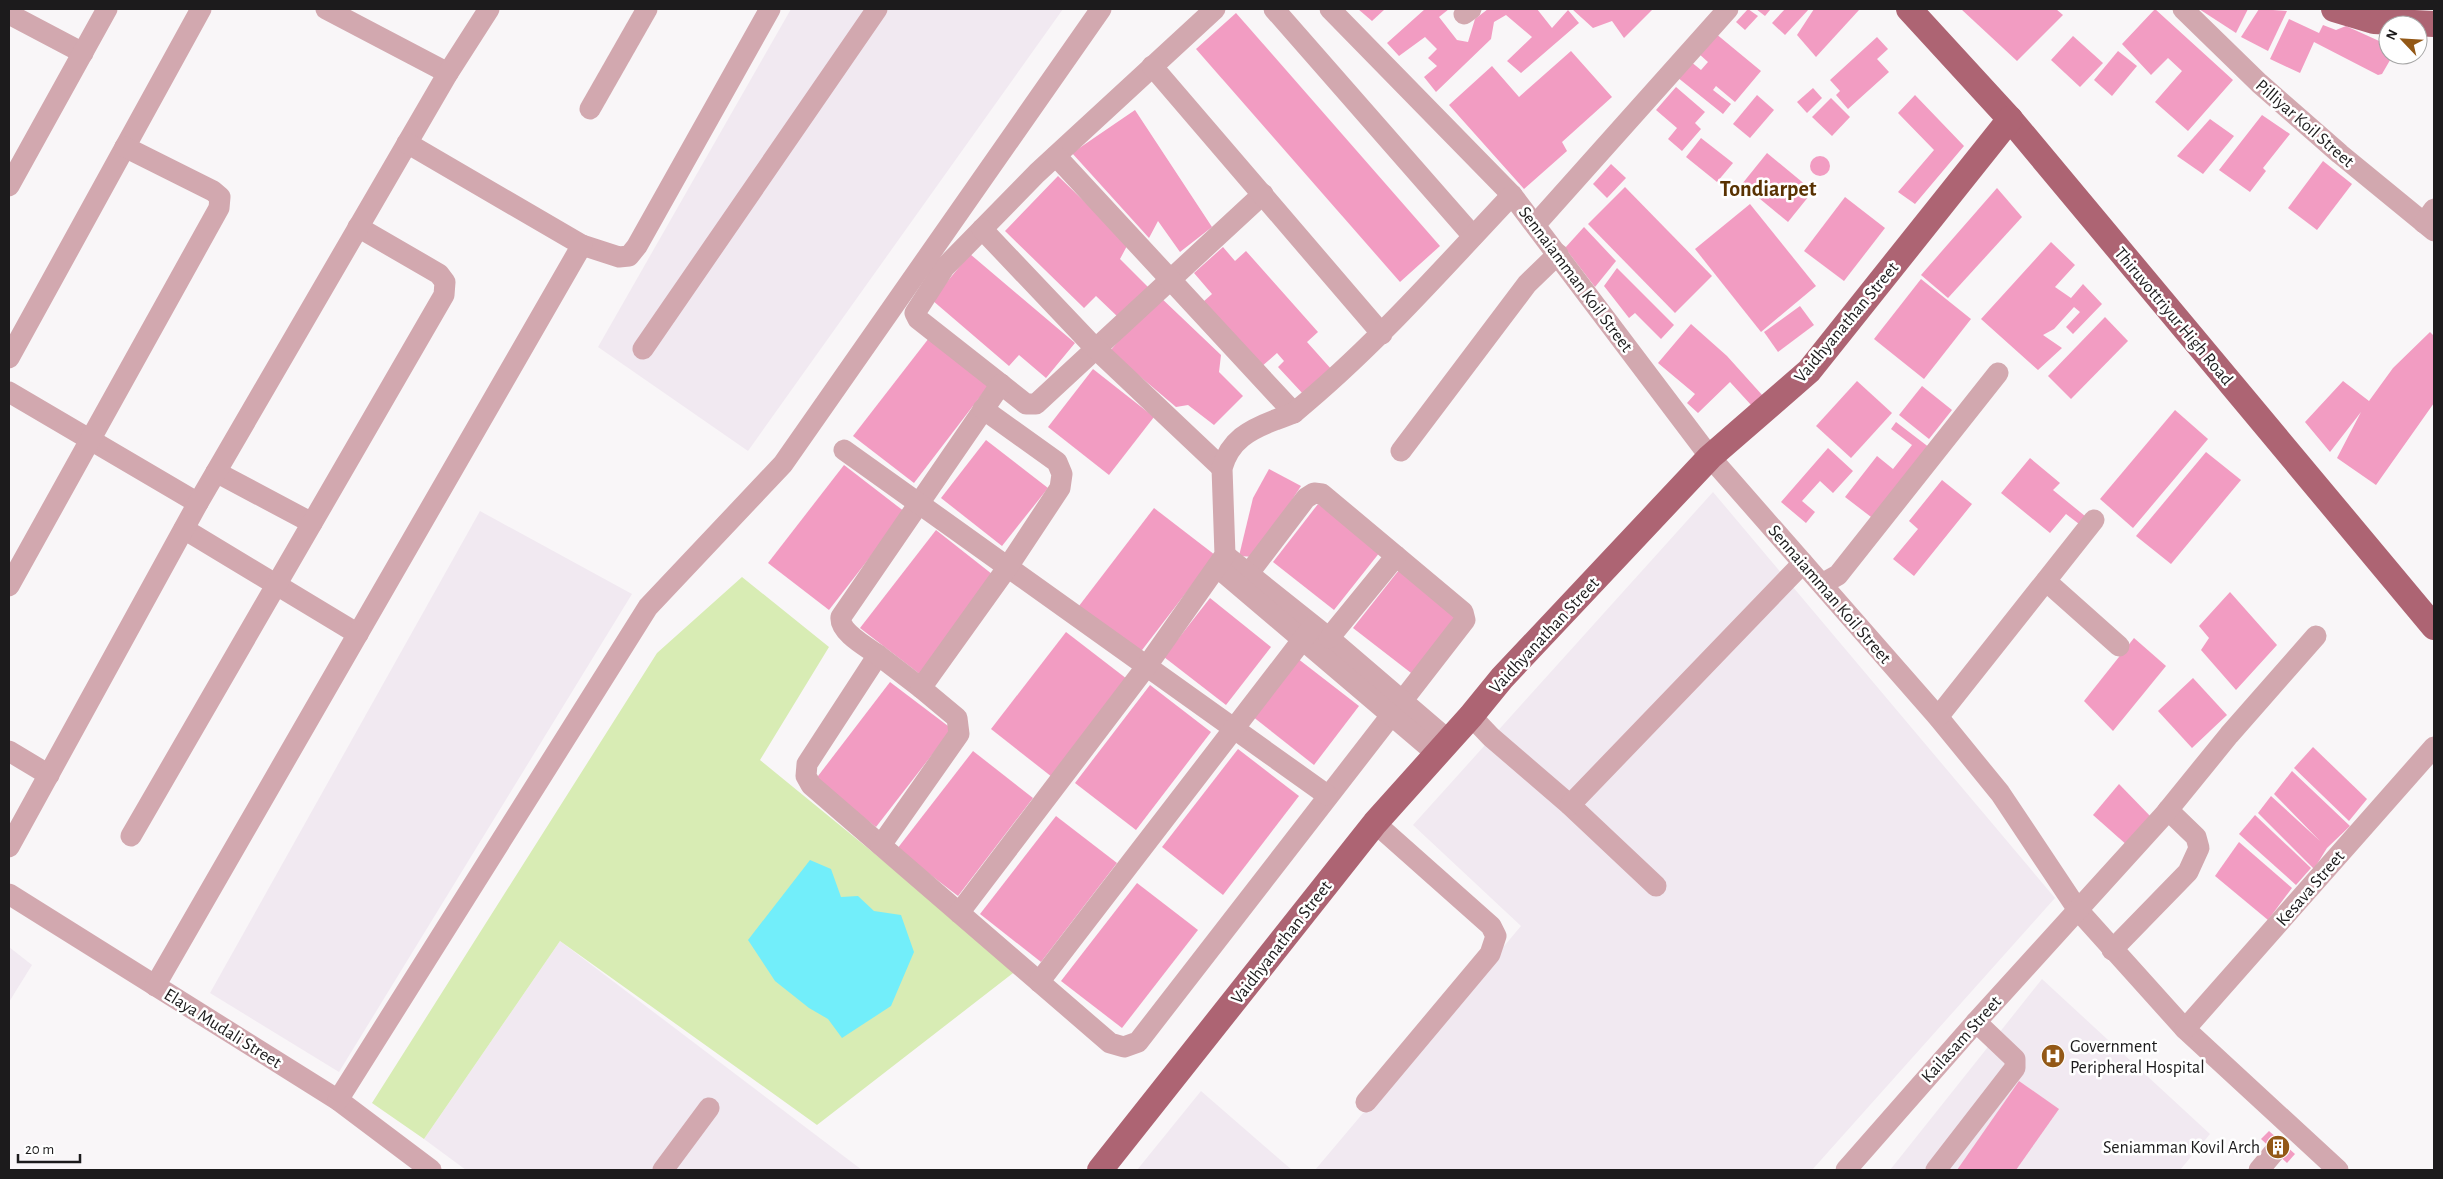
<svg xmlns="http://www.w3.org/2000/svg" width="2443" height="1179" font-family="'Alegreya Sans',sans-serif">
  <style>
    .built { fill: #f1e9f1 }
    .green { fill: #d8ecb4 }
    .water { fill: #72eefa }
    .building { fill: #f29cc2 }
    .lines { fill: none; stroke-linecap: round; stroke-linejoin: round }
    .minor { stroke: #d2a8af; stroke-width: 21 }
    .major { stroke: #ad6473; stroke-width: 26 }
    .labels { text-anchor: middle; stroke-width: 5; stroke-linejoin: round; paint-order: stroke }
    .street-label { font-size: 18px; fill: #1c1b1c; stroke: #fff }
    .poi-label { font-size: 18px; fill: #1c1b1c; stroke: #fff; text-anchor: start }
    .district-label { font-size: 22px; font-weight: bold; fill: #593202; stroke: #fff }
  </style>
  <rect width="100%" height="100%" fill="#f9f6f8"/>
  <!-- built -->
  <g class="built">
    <path d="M791,9H1063L748,451L598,347Z"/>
    <path d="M1713,492L2055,898L1812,1170H1315L1521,926L1413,825Z"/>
    <path d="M480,511L632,594L339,1072L210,993Z"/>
    <path d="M560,941L862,1170H466L424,1139Z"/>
    <path d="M9,947L32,965L9,1002Z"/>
    <path d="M2042,979L2210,1134L2180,1170H1890Z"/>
    <path d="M1201,1091L1292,1170H1137Z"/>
  </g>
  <!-- green -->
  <path class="green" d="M742,577L829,647L760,760L1017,970L817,1125L560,941L424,1139L372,1103L657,653Z"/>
  <!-- water -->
  <path class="water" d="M810,860L831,869L841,897L858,896L874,911L901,915L914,952L891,1006L842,1038L828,1019L809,1008L775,981L748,940Z"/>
  <!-- building -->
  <g class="building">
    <path d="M1358,9H1385L1372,21Z"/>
    <path d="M1425,9H1449L1439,17L1457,40L1468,42L1475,19L1488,9H1537L1552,28L1568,10L1579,23L1521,73L1507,61L1532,37L1506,15L1494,22L1491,39L1436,92L1424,77L1437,66L1428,58L1437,49L1425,37L1399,56L1387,43Z"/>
    <path d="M1572,9H1653L1624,38L1612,21L1593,28Z"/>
    <path d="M1748,9L1758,16L1745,30L1736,22Z"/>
    <path d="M1756,9H1769L1770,10L1765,16Z"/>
    <path d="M1785,9H1809L1785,35L1772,23Z"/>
    <path d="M1814,9L1859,10L1816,57L1797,35Z"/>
    <path d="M1961,9H2056L2063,15L2017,61Z"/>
    <path d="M2155,9L2233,80L2188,131L2155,102L2182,71L2168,58L2151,75L2122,44Z"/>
    <path d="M2199,9H2248L2236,33Z"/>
    <path d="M2259,9L2287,11L2268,51L2241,37Z"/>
    <path d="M1236,13L1440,246L1400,282L1196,49Z"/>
    <path d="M2289,19L2319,33L2323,25L2336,30L2346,26L2388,45V55H2393L2382,74L2378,75L2314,42L2300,73L2270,59Z"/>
    <path d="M1715,33L1761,71L1735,102L1716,86L1713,90L1731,104L1723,114L1677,77L1690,61L1701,70L1708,62L1698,53Z"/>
    <path d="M2073,36L2103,63L2080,87L2051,60Z"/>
    <path d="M1877,37L1888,49L1877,59L1889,72L1848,109L1836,95L1840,91L1830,80Z"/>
    <path d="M1571,51L1612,97L1562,142L1567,151L1524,189L1449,105L1492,66L1519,97Z"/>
    <path d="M2118,51L2137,66L2112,96L2094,80Z"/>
    <path d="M1676,87L1705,112L1695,123L1701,129L1682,151L1668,139L1677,128L1656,110Z"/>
    <path d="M1813,88L1822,98L1807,113L1797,102Z"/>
    <path d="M1757,95L1774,110L1750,138L1733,124Z"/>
    <path d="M1915,95L1964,146L1915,204L1898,192L1934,150L1898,113Z"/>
    <path d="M1831,98L1850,117L1832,136L1812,117Z"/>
    <path d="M1135,110L1212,227L1180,252L1158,221L1149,238L1072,153Z"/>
    <path d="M2262,115L2290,134L2263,168L2266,171L2250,192L2219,170Z"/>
    <path d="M2210,119L2234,136L2203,174L2177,156Z"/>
    <path d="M1701,138L1733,163L1717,182L1686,157Z"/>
    <path d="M1767,153L1813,191L1788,222L1742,184Z"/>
    <circle cx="1820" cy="166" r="10"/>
    <path d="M2323,161L2352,184L2317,230L2288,208Z"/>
    <path d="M1611,164L1626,178L1607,198L1593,184Z"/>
    <path d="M1058,176L1128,244L1120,259L1148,287L1118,317L1096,296L1084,308L1005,231Z"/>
    <path d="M1625,187L1712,276L1675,313L1588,224Z"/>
    <path d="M1997,188L2022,217L1948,298L1921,275Z"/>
    <path d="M1845,197L1885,228L1844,281L1804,251Z"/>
    <path d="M1750,204L1816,286L1761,332L1695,249Z"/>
    <path d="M1584,227L1616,261L1595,287L1565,248Z"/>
    <path d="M2051,242L2075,265L2055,287L2071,298L2083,284L2102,304L2073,334L2066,327L2080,312L2074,307L2054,329L2043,335L2062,348L2038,370L1981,319Z"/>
    <path d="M1223,247L1235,261L1246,251L1318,332L1307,342L1332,370L1304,395L1278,367L1284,361L1277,353L1261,367L1203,302L1212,294L1194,273Z"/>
    <path d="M970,254L1075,343L1046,378L1019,355L1009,366L932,300Z"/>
    <path d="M1617,268L1674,325L1661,339L1635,313L1629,318L1604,286Z"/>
    <path d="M1921,279L1971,319L1924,379L1874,339Z"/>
    <path d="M1158,295L1221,355L1219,372L1243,396L1214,425L1188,405L1176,407L1110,351Z"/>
    <path d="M1800,306L1814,325L1778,352L1764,332Z"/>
    <path d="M2105,317L2128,341L2071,399L2048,376Z"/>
    <path d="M1691,324L1727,356L1763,396L1752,406L1730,382L1698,413L1687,403L1695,394L1658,363Z"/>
    <path d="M2430,332L2434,336V403L2376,485L2337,458L2361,412L2330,452L2305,422L2343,381L2369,401L2393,368Z"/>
    <path d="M929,338L989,385L914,483L853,436Z"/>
    <path d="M1093,369L1154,417L1109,475L1048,427Z"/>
    <path d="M1857,381L1892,413L1851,458L1816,426Z"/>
    <path d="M1922,386L1952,410L1929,439L1899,415Z"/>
    <path d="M2175,410L2208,439L2133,528L2100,499Z"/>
    <path d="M1896,422L1930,448L1875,520L1845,497L1877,456L1893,469L1912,445L1891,429Z"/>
    <path d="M986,440L1048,488L1002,546L941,498Z"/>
    <path d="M1828,448L1853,471L1833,493L1820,481L1802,501L1815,512L1806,523L1781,502Z"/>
    <path d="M2206,452L2241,480L2171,564L2136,536Z"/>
    <path d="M2030,458L2060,483L2053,490L2085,516L2079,524L2066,514L2050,533L2001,493Z"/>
    <path d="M844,465L905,512L829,610L768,563Z"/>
    <path d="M1269,469L1301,486L1255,557L1239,556L1253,498Z"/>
    <path d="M1942,480L1972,504L1914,576L1893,559L1918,529L1909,521Z"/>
    <path d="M1318,504L1380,552L1334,610L1273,562Z"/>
    <path d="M1154,508L1215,555L1139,654L1079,606Z"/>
    <path d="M936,530L997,578L921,675L860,628Z"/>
    <path d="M1399,570L1460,618L1415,676L1353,628Z"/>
    <path d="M2230,592L2277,645L2236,690L2201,650L2209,638L2199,626Z"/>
    <path d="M1210,598L1271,647L1226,705L1164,657Z"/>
    <path d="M1066,632L1127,679L1052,777L991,729Z"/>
    <path d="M2134,638L2166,666L2113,731L2084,701Z"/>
    <path d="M1297,658L1359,706L1314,765L1252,716Z"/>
    <path d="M2193,678L2227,715L2192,748L2158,711Z"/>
    <path d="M890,682L952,729L876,827L815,780Z"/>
    <path d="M1150,685L1211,732L1136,830L1075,783Z"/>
    <path d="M2313,747L2367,799L2349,821L2294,768Z"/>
    <path d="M1238,749L1299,796L1223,895L1162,847Z"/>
    <path d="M973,751L1033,798L958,896L897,849Z"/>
    <path d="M2292,771L2350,826L2327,848L2314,869L2258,813L2271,796L2320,841L2274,794Z"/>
    <path d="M2119,784L2153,819L2128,846L2093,815Z"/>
    <path d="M2255,815L2311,868L2296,885L2239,834Z"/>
    <path d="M1056,816L1117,863L1041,962L980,914Z"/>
    <path d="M2239,842L2292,888L2268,920L2215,876Z"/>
    <path d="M1137,883L1198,930L1122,1028L1061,981Z"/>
    <path d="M2019,1081L2059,1109L2016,1170H1957Z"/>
    <path d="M2269,1131L2295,1154L2287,1163L2261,1139Z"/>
  </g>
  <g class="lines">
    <!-- minor -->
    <g class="minor">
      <path d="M326,9L448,73"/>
      <path d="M1215,9L1037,173L944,268L915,313L918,319L1026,404H1036L1263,194"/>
      <path d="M1274,9L1473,236"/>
      <path d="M1330,9L1512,195L1710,457L1938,717L2000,793L2078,910L2185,1029L2338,1170"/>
      <path d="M2183,9L2259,83L2340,154L2434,231"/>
      <path d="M9,14L83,53"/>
      <path d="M1464,14L1471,9"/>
      <path d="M1152,66L1382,334"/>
      <path d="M590,109L647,9"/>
      <path d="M1056,156L1294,413"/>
      <path d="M9,186L107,9"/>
      <path d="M2424,223L2434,209"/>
      <path d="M1535,225L1728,9"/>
      <path d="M982,229L1095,348L1222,468"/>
      <path d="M582,245L619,257L629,256L637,246L770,9"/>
      <path d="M643,349L877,9"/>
      <path d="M9,358L201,9"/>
      <path d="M1001,384L841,617C839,632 867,647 878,655L807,764L806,776L811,785L1110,1043L1124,1047L1138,1042L1465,620L1463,612L1322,494L1314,493L1306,498L1249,573"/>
      <path d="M9,392L198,503"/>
      <path d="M844,450L1327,795"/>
      <path d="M1401,451L1527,284L1558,254"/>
      <path d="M216,472L312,523"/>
      <path d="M184,529L358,634"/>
      <path d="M1225,555L1329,638L1448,740"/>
      <path d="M1217,567L1437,754"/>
      <path d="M2046,581L2119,646"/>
      <path d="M1822,584L1838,575L1998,373"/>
      <path d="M9,586L219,208L220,197L213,191L125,147"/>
      <path d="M1329,638L1396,556"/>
      <path d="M878,655L921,688L1007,568L1060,488L1062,474L1057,462L983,409"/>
      <path d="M1471,716L1491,737L1570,805L1656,886"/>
      <path d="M1938,717L2094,520"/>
      <path d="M9,751L49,775"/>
      <path d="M1570,805L1803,563"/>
      <path d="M131,836L444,295L445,282L439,274L358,227"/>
      <path d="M881,845L959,734L957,718L921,688"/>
      <path d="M9,847L198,503L448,73L489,9"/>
      <path d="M9,894L338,1100L431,1170"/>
      <path d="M959,913L1146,667L1225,555L1222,468C1230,440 1249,430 1275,420C1282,417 1291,415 1296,411C1375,346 1442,269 1512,195"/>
      <path d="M2112,950L2188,872L2199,848L2196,837L2168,810"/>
      <path d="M1039,982L1313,626"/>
      <path d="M155,986L582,245L407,143"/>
      <path d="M2185,1029L2434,747"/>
      <path d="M338,1100L648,607L783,464L1101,9"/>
      <path d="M1366,1102L1490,954L1496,936L1491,926L1375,823"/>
      <path d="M663,1170L709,1108"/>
      <path d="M1846,1170L1976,1022L2164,815L2229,735L2316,636"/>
      <path d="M1936,1170L2015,1068V1059L1976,1022"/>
      <path d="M2259,1170L2275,1151"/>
    </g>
    <!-- major -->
    <g class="major">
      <path d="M1909,9L2010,119L2434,627"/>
      <path d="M2334,9L2374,21L2434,24"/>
      <path d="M1100,1170L1375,823L1471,716L1502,678L1710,457L1809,371L2010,119"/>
    </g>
  </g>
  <!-- icons -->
  <defs>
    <g id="hospital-disc" transform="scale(1.25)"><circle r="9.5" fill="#935816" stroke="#fff"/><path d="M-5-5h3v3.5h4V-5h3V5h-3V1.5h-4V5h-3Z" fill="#fff"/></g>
    <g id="building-disc" transform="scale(1.25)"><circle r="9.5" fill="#935816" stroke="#fff"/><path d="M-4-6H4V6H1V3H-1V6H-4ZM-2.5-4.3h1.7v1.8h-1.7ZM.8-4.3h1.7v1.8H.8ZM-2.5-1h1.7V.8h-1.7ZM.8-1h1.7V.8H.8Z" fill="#fff"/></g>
  </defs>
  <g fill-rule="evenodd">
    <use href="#hospital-disc" x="2053" y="1056"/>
    <use href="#building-disc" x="2278" y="1147"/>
  </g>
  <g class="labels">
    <!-- street labels -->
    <g class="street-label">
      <text transform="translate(2305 123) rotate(41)" y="6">Pilliyar Koil Street</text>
      <text transform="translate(1576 279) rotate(53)" y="6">Sennaiamman Koil Street</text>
      <text transform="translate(2174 316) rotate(50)" y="6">Thiruvottriyur High Road</text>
      <text transform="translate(1846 322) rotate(-50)" y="6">Vaidhyanathan Street</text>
      <text transform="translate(1830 594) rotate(49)" y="6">Sennaiamman Koil Street</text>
      <text transform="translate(1544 635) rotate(-47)" y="6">Vaidhyanathan Street</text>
      <text transform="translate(2310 888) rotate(-49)" y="6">Kesava Street</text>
      <text transform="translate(1281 942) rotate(-52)" y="6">Vaidhyanathan Street</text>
      <text transform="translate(223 1028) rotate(32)" y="6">Elaya Mudali Street</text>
      <text transform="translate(1961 1039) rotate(-48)" y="6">Kailasam Street</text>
    </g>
    <!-- poi labels -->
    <g class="poi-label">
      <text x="2070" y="1052">Government<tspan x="2070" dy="21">Peripheral Hospital</tspan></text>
      <text x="2260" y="1153" text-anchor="end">Seniamman Kovil Arch</text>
    </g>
    <!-- district labels -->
    <g class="district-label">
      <text x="1768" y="196">Tondiarpet</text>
    </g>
  </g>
  <!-- border -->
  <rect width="2443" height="1179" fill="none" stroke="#1c1b1c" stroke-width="20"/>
  <!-- north arrow -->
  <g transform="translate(2403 40) rotate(295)"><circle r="24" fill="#ffffff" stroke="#a4a4a4"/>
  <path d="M0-4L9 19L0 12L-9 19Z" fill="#935816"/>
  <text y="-8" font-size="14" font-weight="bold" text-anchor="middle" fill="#1c1b1c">N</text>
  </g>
  <!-- scale -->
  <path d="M18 1154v8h62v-8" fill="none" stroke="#1c1b1c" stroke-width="2.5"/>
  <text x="25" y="1154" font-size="15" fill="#1c1b1c" stroke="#ffffff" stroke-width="4" paint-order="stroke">20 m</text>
</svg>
